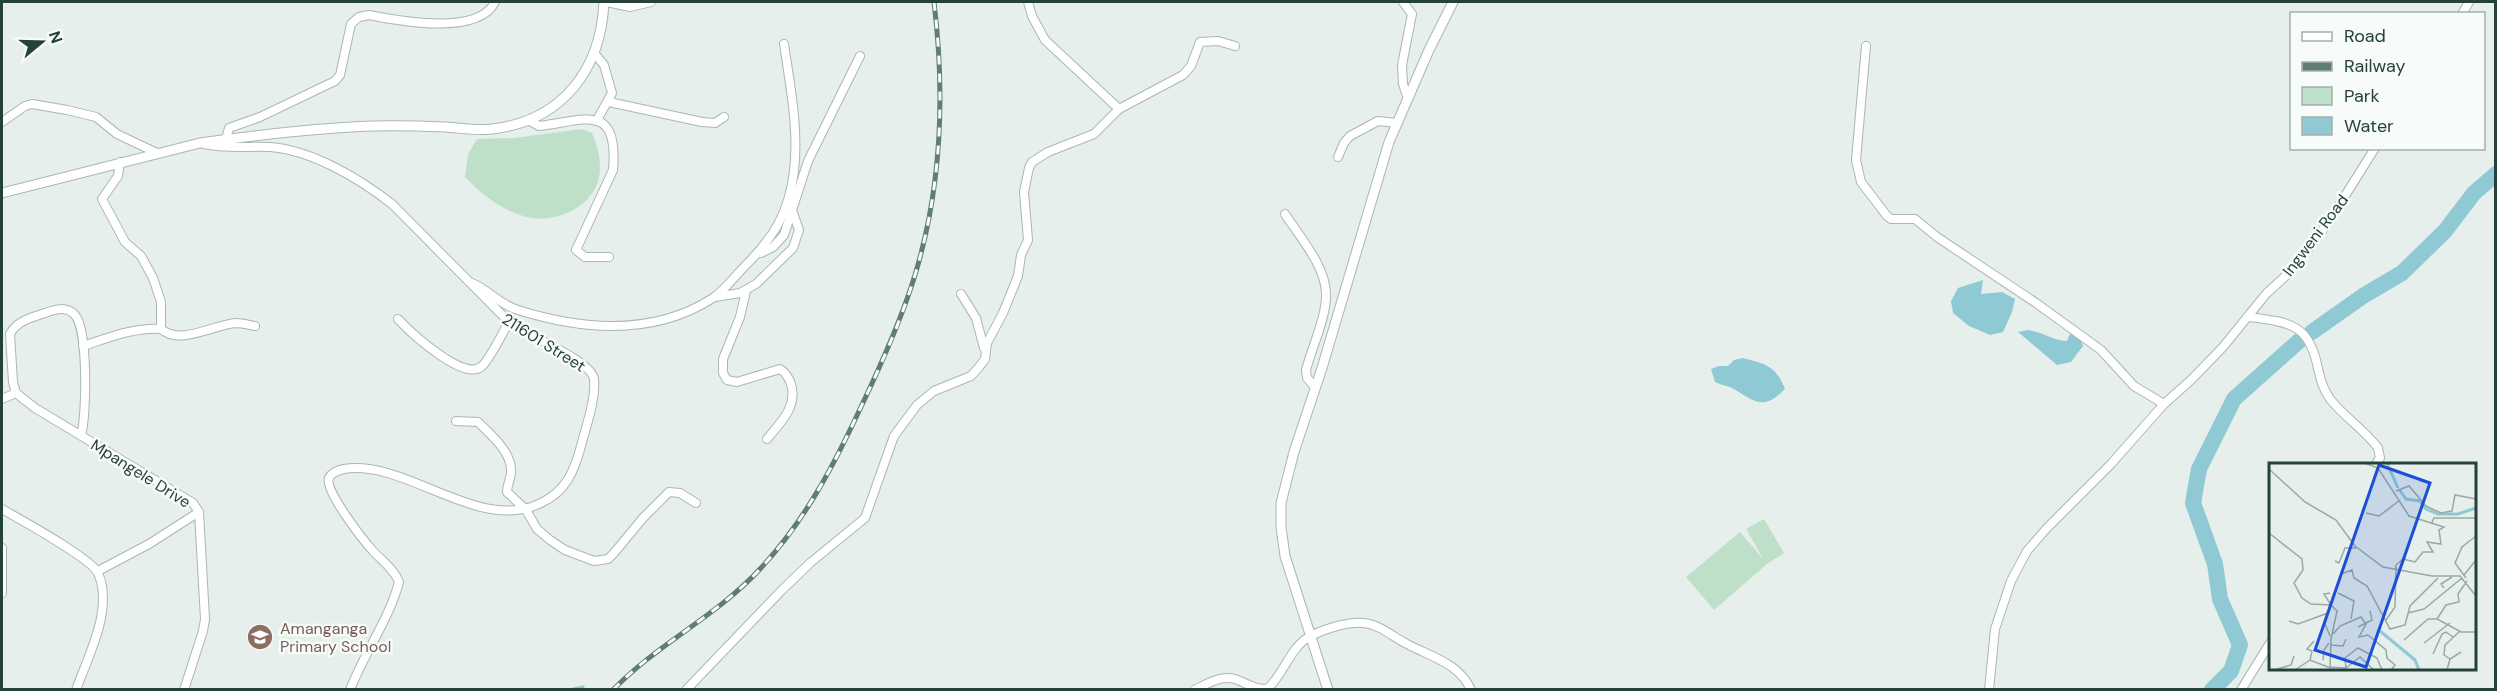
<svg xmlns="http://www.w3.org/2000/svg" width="2497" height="691" font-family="'DM Sans',sans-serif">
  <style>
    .green { fill: #bfe0c8 }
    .water { fill: #8ec9d4 }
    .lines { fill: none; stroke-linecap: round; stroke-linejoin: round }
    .stream { stroke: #8ec9d4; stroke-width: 3 }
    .river { stroke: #8ec9d4; stroke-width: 16 }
    .minor-casing { stroke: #a8b8b2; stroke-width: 10 }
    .tertiary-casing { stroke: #a8b8b2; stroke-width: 11 }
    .minor { stroke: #fff; stroke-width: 8 }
    .tertiary { stroke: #fff; stroke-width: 9 }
    .rail-casing { stroke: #5f7d75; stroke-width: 5 }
    .rail { stroke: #f7fbf9; stroke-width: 3; stroke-dasharray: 9; stroke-linecap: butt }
    .labels { text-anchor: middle; stroke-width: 5; stroke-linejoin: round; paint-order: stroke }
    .street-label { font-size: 16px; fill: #24423a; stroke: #f7fbf9 }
    .education-label { font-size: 16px; fill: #785e54; stroke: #f7fbf9; text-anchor: start }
    .inset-river { fill: none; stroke: #8ec9d4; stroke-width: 3 }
    .inset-road { fill: none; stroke: #98aaa4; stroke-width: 1.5 }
    .view { fill: #1d4ed8; fill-opacity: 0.15; stroke: #1d4ed8; stroke-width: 3 }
    .inset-edge { fill: none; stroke: #24423a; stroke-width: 3 }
  </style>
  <rect width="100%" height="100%" fill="#e6efeb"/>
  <!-- green -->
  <g class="green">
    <path d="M582,129L592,133C598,148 602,162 599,178C592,208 555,224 526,217C503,211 481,194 465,177L468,154L477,139L514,138Z"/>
    <path d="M1764,519L1784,553L1767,564L1714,610L1686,577L1740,532L1764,560L1746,529Z"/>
  </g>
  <!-- water -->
  <g class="water">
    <path d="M1983,280L1981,294L2002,292L2015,299L2012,312L2003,332L1990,335L1969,326L1953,313L1951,301L1958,288Z"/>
    <path d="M2028,330C2043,332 2054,341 2067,341L2070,334L2079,336L2083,346L2071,362L2057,365L2018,332Z"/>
    <path d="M1743,358C1766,364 1776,366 1785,389C1764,410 1756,403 1734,389C1729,386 1721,385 1715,382L1711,369L1719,366H1728L1734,360Z"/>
  </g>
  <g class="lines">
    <!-- stream -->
    <path class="stream" d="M569,690L583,687"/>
    <!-- river -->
    <g class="river">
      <path d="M2312,332L2363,296L2402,273L2445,231L2474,193L2496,174"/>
      <path d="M2212,690L2231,671L2240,645L2220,599L2215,564L2193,503L2199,469L2234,399L2299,341"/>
    </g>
    <!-- minor casing -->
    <g class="minor-casing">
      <g id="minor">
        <path d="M607,2L630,7L651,2"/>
        <path d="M1403,2L1412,14L1402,65L1403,84L1408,99"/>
        <path d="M2462,14L2469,2"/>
        <path d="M1866,46L1856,160L1861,182L1887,216L1891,219H1915L1937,237L2036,303L2101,350L2134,386L2164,404"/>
        <path d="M594,53L604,65L612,93L597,120"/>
        <path d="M609,102L702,122L715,123L724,117"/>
        <path d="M1119,109L1183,75L1191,66L1200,42L1218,41L1235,46"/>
        <path d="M528,120L539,126C583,121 619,101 613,170L576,250L585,257H609"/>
        <path d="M2,122L25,106L32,104L67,110L96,117L117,134L157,153"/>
        <path d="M226,139L229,128L260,117L335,81L340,75L351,24L359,17L369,15C399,21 478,36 495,2"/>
        <path d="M204,144C226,149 248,146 270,147C312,150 360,179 392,204L509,322C526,335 591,360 594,379C596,400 586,426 581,446C574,472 566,491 541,503C478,534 407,459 344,469C339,470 332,472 329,478C324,490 363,540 373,551C382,561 394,569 399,582C389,620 364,653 350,690"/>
        <path d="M1338,157L1344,143L1350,136L1378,121L1397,123"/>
        <path d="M120,162L118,176L102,199L125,242L141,256L153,278L161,302V329C180,346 215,324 236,323C242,323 249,325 255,326"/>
        <path d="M1285,214C1299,236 1325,265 1326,293C1327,316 1312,347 1306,370L1307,378L1315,387"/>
        <path d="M761,253L773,247L784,235L808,161L860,56"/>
        <path d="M472,283C489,290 500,305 518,310C582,330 654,336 713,298C725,290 735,276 745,266C774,237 789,213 794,171C799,129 790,85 784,44"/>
        <path d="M746,291L740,317L723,359V373L727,380L737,382L780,369C786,373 789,378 791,384C798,407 780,423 767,439"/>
        <path d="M961,294L976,318L984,348"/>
        <path d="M715,297L740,293L756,284L793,248L799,230L793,213"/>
        <path d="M2249,317C2287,322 2308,323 2317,364C2320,377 2322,388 2330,399C2344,417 2365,430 2378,448L2380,458L2376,464"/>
        <path d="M398,319C410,332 463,381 481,367C490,360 502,333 509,322"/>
        <path d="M83,346C108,338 135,327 161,329"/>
        <path d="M16,393L13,382L10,334C18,320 31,318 45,313C56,309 66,306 75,315C88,330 87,415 81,435"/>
        <path d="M2,399L16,393L35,408L193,503L199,512L205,619L203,631L184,690"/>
        <path d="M456,421L478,422C491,435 513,453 511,473C510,480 507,486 507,492L526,510L537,529L550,540L565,550L594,561L608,559L614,553L643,518L669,492L680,493L696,503"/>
        <path d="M2,509C19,519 91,558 98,573C114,609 88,656 76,690"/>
        <path d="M2,548V593"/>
        <path d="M98,571L149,544L199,512"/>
        <path d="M686,690L782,590L810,563L865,518L894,436L917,405L934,391L971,376L979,367L985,359L987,343L1003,313L1018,276L1021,255L1028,240L1024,192L1029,168L1032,162L1048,152L1094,134L1119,109L1045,40L1032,16L1028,2"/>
        <path d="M1194,690C1207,684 1221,675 1235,679C1247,683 1255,690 1267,689C1284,675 1290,646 1311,636C1324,629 1349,621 1364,623C1381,625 1394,638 1409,645C1432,657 1460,664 1471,690"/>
        <path d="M1989,690L1995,629L2011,581L2027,551L2047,528L2111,464L2164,404L2191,380L2223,347L2266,294L2292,270L2328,223L2375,148"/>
        <path d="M2241,690L2270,643"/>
      </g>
    </g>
    <!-- tertiary casing -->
    <g class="tertiary-casing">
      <g id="tertiary">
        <path d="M2,193L200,143C257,135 316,128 373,126C398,125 422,126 446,127C461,128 477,131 492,129C562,121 601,70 604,2"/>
        <path d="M1328,690L1285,556L1281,527V503L1294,452L1322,368L1389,142L1429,50L1453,2"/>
      </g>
    </g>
    <!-- minor -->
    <use href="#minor" class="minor"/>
    <!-- tertiary -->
    <use href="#tertiary" class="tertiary"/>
    <!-- rail casing -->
    <g class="rail-casing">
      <path id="rail" d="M613,690C657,644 717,616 760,569C804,522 833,467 860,409C881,365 901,321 915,275C942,186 945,93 934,2"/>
    </g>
    <!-- rail -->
    <use href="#rail" class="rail"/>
  </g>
  <!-- icons -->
  <defs>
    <g id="school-disc" transform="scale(1.35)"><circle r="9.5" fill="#8d6e63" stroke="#f7fbf9"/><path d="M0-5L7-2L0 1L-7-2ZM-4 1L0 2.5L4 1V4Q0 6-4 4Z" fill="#fff"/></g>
  </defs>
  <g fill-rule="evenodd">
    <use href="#school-disc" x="260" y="637"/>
  </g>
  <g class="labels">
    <!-- street labels -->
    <g class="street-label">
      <text transform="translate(2315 235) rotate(-53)" y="6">Ingweni Road</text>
      <text transform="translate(544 342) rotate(32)" y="6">211601 Street</text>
      <text transform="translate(141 473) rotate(32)" y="6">Mpangele Drive</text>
    </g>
    <!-- education labels -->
    <g class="education-label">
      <text x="280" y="634">Amanganga<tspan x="280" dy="18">Primary School</tspan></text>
    </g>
  </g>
  <!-- overview -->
  <g transform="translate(2269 463)">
    <rect width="207" height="207" fill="#e6efeb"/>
    <path class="inset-river" d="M118,0L129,25M130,26L137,36L151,38L157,46L169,51H189L207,45M111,168L146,197L150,207"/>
    <path class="inset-road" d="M96,0L109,5L140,53L175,64L170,67L172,81L158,79L164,89H154L146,99L134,96L127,102L126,144L117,157M0,6L36,39L67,57L86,83L114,104L163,113H191L207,133M127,28L140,23L157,43L172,50L183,48L186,32L207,36M97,50L110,53L131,37M162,61L165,55H207M0,70L33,96L34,107L25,120L33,135L42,141L62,142L68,148L62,176L61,207M66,98L70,100L76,85H87M72,111L83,107L85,115L98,123L121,166L136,162L141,143L169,115M195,112L207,97M197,115L186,100L193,84L207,73M198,118L189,131L190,139L177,142L168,156L192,169H207M175,125L172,121L183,114M61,130L55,131L62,142M69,130L85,138L82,156M139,150L155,146L193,115M20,158L29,161L59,150L56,161L61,173M89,164L103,157L101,148M64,171L71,163L92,154L97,161L90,174L99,172L117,187L118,195L126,202L122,207M135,177L159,156H168M155,180L181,160M61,182L74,183L77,176M164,191L173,171L177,169L184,174M181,196L175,192L176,182L191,168M41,197L43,188L38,186L45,178M54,197L55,187L60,180M77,205L91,194L105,207M8,206L22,202L25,193M26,207L41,197L59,204L77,205M77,207L76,195L89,185L108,195L113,207M178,207L181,196L192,189"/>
    <path class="view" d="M110,2L161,20L97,204L46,187Z"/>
    <rect width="207" height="207" class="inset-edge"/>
  </g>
  <!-- border -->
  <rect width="2497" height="691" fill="none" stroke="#24423a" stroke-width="6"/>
  <!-- legend -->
  <rect x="2290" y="12" width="195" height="138" fill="#f7fbf9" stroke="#a3b1ad" stroke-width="1.5"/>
  <rect x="2302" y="32" width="30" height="9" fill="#ffffff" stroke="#a3b1ad" stroke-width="1.5"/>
  <text x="2344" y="42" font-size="18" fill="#24423a">Road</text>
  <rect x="2302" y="62" width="30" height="9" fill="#5f7d75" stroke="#a3b1ad" stroke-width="1.5"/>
  <text x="2344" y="72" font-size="18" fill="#24423a">Railway</text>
  <rect x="2302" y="87" width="30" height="18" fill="#bfe0c8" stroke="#a3b1ad" stroke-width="1.5"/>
  <text x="2344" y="102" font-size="18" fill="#24423a">Park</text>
  <rect x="2302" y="117" width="30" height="18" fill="#8ec9d4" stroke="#a3b1ad" stroke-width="1.5"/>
  <text x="2344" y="132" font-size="18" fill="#24423a">Water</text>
  <!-- north arrow -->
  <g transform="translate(42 42) rotate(71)" stroke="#f7fbf9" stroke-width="4.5" paint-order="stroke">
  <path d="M0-4.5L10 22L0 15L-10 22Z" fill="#24423a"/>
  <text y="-9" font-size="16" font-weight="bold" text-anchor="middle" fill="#24423a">N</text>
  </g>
</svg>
